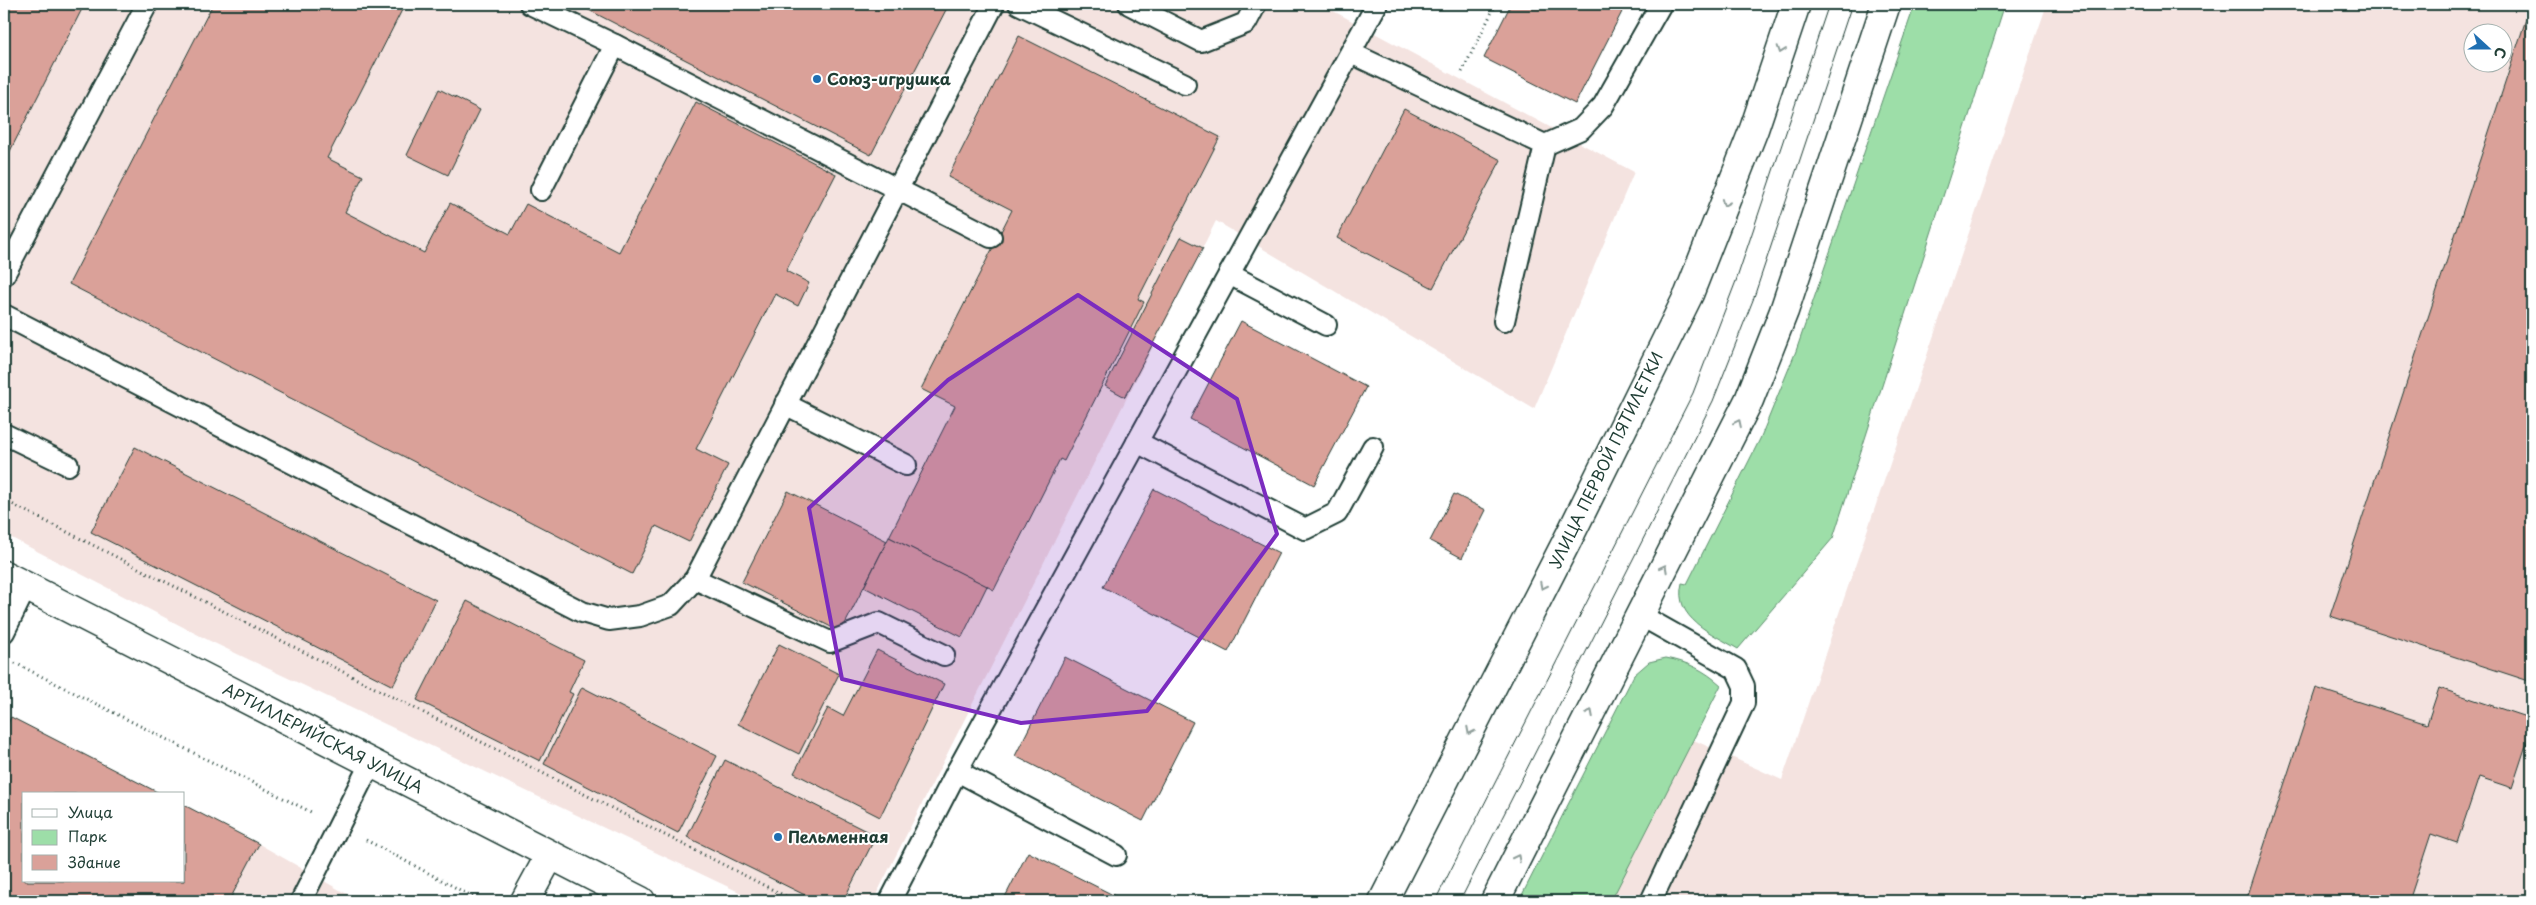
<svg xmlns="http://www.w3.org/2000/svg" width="2536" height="905" font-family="'Playpen Sans',sans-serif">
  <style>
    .built { fill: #f4e3e0; fill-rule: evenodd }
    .green { fill: #9ddea8; stroke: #5e8e6e }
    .building { fill: #daa199; stroke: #1f3d34 }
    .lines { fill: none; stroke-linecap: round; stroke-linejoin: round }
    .lane-casing { stroke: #1f3d34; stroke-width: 24 }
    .street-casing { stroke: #1f3d34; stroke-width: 31 }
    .primary-casing { stroke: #1f3d34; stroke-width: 31 }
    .path { stroke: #1f3d34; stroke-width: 3; stroke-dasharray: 1 4; stroke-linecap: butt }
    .lane { stroke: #fff; stroke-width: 20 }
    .street { stroke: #fff; stroke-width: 28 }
    .primary { stroke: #fff; stroke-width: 28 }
    .tram { stroke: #1f3d34; stroke-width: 1 }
    .oneway { stroke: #8f9e9a }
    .marked { fill: #7b2cbf; fill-opacity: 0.2; stroke: #7b2cbf; stroke-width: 4; stroke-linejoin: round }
    .poi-dot { fill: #1f6fb2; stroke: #fff; stroke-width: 2 }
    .labels { text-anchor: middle; stroke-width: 4; stroke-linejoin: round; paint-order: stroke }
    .poi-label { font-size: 16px; font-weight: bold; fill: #1f3d34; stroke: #fff; text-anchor: start }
    .street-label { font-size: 16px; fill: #1f3d34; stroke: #fff }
  </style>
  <rect width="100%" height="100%" fill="#fff"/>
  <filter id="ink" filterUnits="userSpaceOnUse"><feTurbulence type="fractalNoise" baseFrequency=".02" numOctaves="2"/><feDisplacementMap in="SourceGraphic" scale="10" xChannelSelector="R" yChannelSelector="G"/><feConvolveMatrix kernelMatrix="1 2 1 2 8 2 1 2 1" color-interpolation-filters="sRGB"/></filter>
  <g filter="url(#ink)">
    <!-- built -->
    <g class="built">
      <path d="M4,4H1325L1324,6L1634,172L1534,409L1216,221L873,901H758L210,641L4,534Z"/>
      <path d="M2047,4H2532V901H1592L1676,732L1782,780ZM2474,32H2504V62H2474Z"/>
      <path d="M11,717L161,794H24V881H184V805L259,844L359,901H4V719L9,721Z"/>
    </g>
    <!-- green -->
    <g class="green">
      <path d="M1915,4H2005L1833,538L1738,649C1712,633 1673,619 1682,583L1687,584L1760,439L1796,351Z"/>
      <path d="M1666,658C1688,662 1704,670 1721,685L1611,901H1519L1634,675L1649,662Z"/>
    </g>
    <!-- building -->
    <g class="building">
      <path d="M4,4L84,5L4,163Z"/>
      <path d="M213,4H405L327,158L363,176L345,212L424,253L450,203L510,234L526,204L619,252L696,102L836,174L786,271L809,283L798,306L775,294L696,449L728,465L689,542L656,526L632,574L69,284Z"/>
      <path d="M577,4H949L871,155Z"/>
      <path d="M1511,4H1528L1533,6L1534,4H1626L1575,104L1484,58Z"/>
      <path d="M2531,4H2532V682L2330,616Z"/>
      <path d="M1019,36L1220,137L1138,299L1144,302L1064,461L1060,459L994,590L889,537L955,406L921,389L1012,210L948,177Z"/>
      <path d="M439,89L480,110L448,175L407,155Z"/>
      <path d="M1404,109L1501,160L1433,288L1337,238Z"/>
      <path d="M1181,237L1203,248L1125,397L1105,386Z"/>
      <path d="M1241,321L1366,387L1314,485L1190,419Z"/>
      <path d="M135,447L436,600L393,686L91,532Z"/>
      <path d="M1154,489L1279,553L1228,652L1103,587Z"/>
      <path d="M788,491L887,541L841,632L742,582Z"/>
      <path d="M1454,494L1486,510L1462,558L1430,541Z"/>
      <path d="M889,537L987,586L962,637L864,587Z"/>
      <path d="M467,601L584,660L569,692L573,694L540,761L417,700Z"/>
      <path d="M779,644L839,674L799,754L738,724Z"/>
      <path d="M877,650L944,684L880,817L794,773L828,708L843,716Z"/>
      <path d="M1065,657L1193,722L1143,821L1015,756Z"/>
      <path d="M582,687L717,756L678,833L544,764Z"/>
      <path d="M2316,688L2427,724L2439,688L2532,719V727L2512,788L2479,777L2457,843L2431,834L2409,901H2246Z"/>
      <path d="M11,717L161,794H24V881H184V805L259,844L229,901H4V732Z"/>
      <path d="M725,760L876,836L843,901H817L687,837Z"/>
      <path d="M1028,852L1123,900V901H1003Z"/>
    </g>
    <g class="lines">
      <!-- lane casing -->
      <g class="lane-casing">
        <g id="lane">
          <path d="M530,4L615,45"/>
          <path d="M1019,4L1185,84"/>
          <path d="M1129,4L1201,41L1246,23L1256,4"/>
          <path d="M1351,53L1545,145L1504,321"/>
          <path d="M1545,145L1581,129L1603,106L1661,4"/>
          <path d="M541,190L615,45L991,237"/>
          <path d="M1229,274L1326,325"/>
          <path d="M4,275L147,4"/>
          <path d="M4,315L582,612L609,620L640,616L671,605L695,579L994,4"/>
          <path d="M785,404L906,465"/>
          <path d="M4,434L68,465"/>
          <path d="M1137,442L1305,529L1337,513L1373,447"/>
          <path d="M695,579L830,642L879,623L944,655"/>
          <path d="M1640,615L1736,669L1744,686V703L1651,901"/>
          <path d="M4,632L26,587"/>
          <path d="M957,771L1116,855"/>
          <path d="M301,901L371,762"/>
          <path d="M890,901L957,771L1377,4"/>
        </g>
      </g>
      <!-- street casing -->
      <g class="street-casing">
        <path id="street" d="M525,901L550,855"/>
      </g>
      <!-- primary casing -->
      <g class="primary-casing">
        <g id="primary">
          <path d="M4,575L641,901"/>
          <path d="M1383,901L1572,531L1689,294L1754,129L1796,4"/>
          <path d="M1495,901L1749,400L1784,311L1886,4"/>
        </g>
      </g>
      <!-- path -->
      <g class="path">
        <path d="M1462,72L1496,4"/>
        <path d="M4,500L795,901"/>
        <path d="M15,663L311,812"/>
        <path d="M366,840L481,901"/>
      </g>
      <!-- lane -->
      <use href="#lane" class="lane"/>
      <!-- street -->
      <use href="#street" class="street"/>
      <!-- primary -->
      <use href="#primary" class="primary"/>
      <!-- tram -->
      <g class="tram">
        <path d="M1435,901L1693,393L1736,281L1829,4"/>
        <path d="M1460,901L1713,401L1753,300L1852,4"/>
      </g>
    </g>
    <!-- one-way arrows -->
    <defs><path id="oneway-chevron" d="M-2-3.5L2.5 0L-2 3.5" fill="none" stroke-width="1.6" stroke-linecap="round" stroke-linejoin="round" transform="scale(1.25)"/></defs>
    <g class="oneway">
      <use href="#oneway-chevron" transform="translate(1781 50) rotate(109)"/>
      <use href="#oneway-chevron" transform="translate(1725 203) rotate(112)"/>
      <use href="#oneway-chevron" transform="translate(1738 423) rotate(-64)"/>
      <use href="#oneway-chevron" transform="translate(1664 568) rotate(-62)"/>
      <use href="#oneway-chevron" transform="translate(1543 586) rotate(117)"/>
      <use href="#oneway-chevron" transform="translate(1590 713) rotate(-63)"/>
      <use href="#oneway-chevron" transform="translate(1470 731) rotate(117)"/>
      <use href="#oneway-chevron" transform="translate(1517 858) rotate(-63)"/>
    </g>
  </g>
  <!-- marked area -->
  <path class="marked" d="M1078,295L1237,399L1277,534L1147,711L1021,723L842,679L809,508L948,380Z"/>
  <!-- markers -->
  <g class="poi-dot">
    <circle cx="817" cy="79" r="5"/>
    <circle cx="778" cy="837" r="5"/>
  </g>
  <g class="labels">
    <!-- poi labels -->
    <g class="poi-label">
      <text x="827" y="85">Союз-игрушка</text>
      <text x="788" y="843">Пельменная</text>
    </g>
    <!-- street labels -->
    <g class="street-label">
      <text transform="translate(1606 460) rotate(-64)" y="6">УЛИЦА ПЕРВОЙ ПЯТИЛЕТКИ</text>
      <text transform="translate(323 738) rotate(27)" y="6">АРТИЛЛЕРИЙСКАЯ УЛИЦА</text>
    </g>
  </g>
  <!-- margin -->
  <rect width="2536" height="905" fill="none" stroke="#fff" stroke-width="20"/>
  <rect x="10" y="10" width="2516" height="885" fill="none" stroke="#1f3d34" stroke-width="2" filter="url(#ink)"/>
  <!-- legend -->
  <rect x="22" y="792" width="162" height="90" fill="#ffffff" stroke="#a5b1ae"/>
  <rect x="32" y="809" width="25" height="8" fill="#ffffff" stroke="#a5b1ae"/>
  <text x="68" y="818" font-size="15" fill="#1f3d34">Улица</text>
  <rect x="32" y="830" width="25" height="15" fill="#9ddea8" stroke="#a5b1ae"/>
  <text x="68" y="842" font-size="15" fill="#1f3d34">Парк</text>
  <rect x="32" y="855" width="25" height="15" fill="#daa199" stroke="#a5b1ae"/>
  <text x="68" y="868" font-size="15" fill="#1f3d34">Здание</text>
  <!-- north arrow -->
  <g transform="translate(2488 48) rotate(111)"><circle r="24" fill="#ffffff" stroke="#a5b1ae"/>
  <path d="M0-4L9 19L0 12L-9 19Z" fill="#1f6fb2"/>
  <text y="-8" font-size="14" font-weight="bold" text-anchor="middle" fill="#1f3d34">С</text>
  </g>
</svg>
